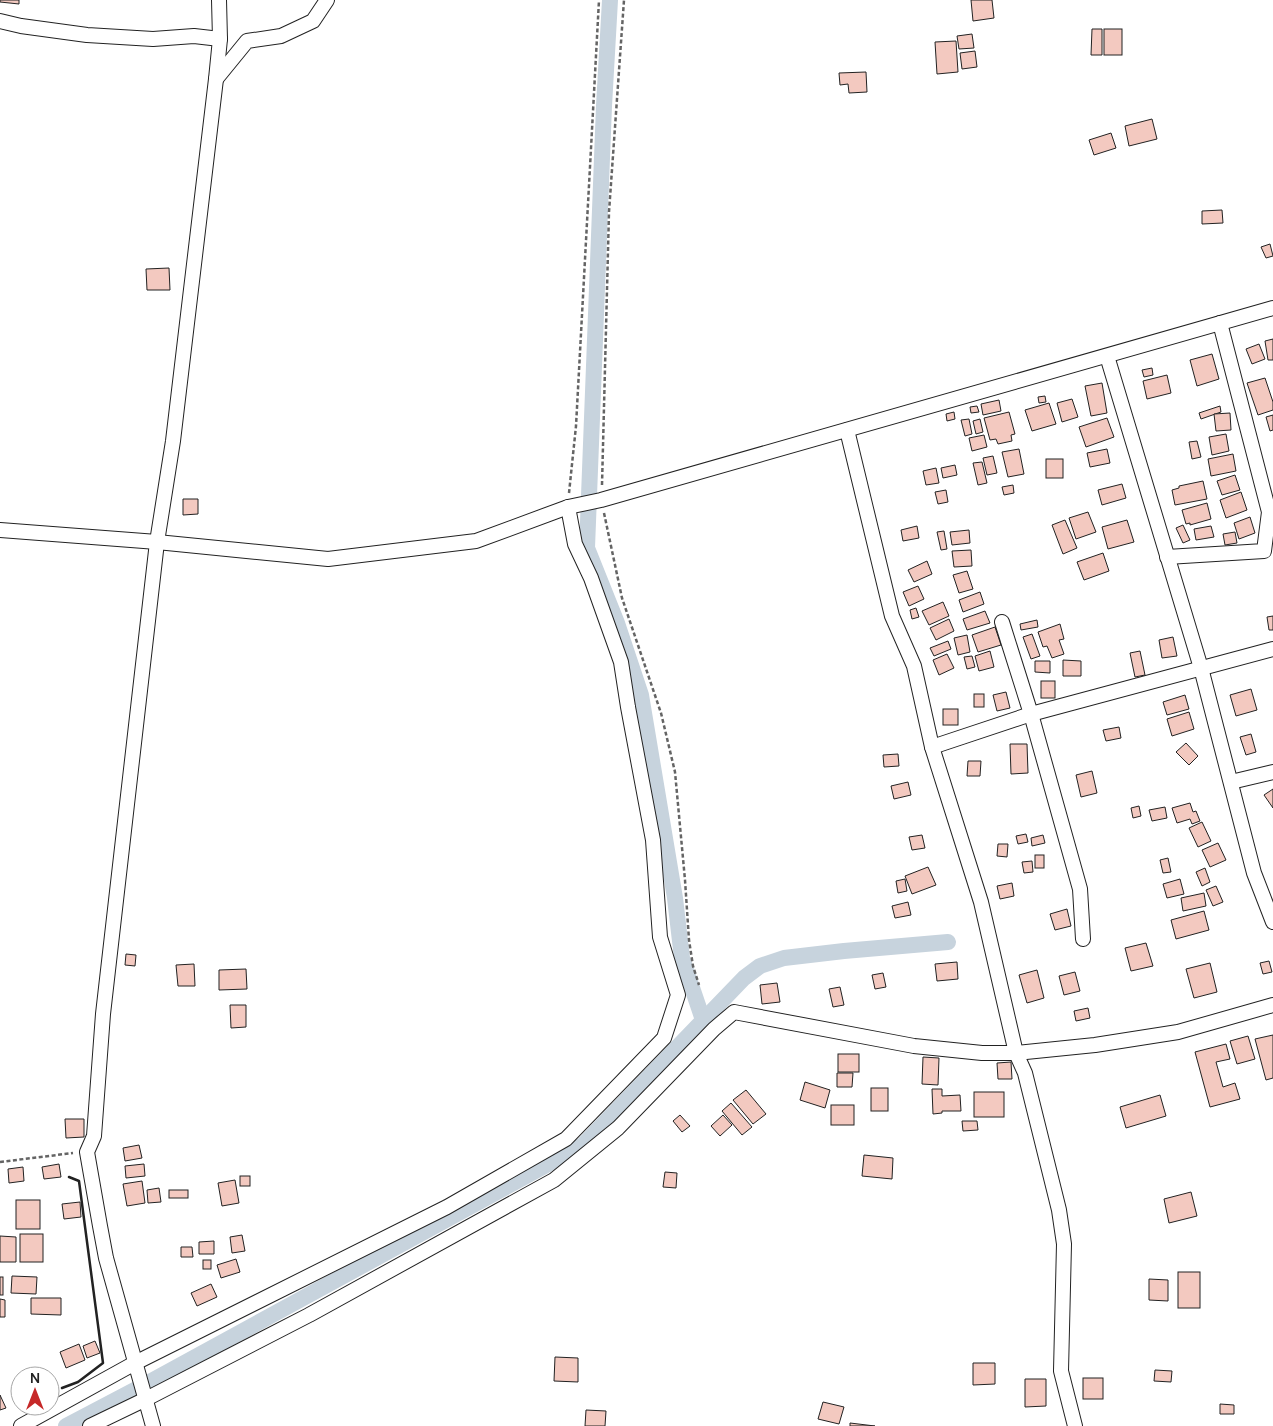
<svg xmlns="http://www.w3.org/2000/svg" width="1273" height="1426" font-family="Manrope,sans-serif">
  <style>
    .lines { fill: none; stroke-linecap: round; stroke-linejoin: round }
    .canal { stroke: #c7d3dd; stroke-width: 16 }
    .building { fill: #f3c9c0; stroke: #222 }
    .minor-casing { stroke: #222; stroke-width: 16 }
    .path { stroke: #646464; stroke-width: 2.5; stroke-dasharray: 4 2.5; stroke-linecap: butt }
    .minor { stroke: #fff; stroke-width: 14 }
    .wall { stroke: #222; stroke-width: 2.5 }
  </style>
  <rect width="100%" height="100%" fill="#fff"/>
  <g class="lines">
    <!-- canal -->
    <g class="canal">
      <path d="M610,0L604,106L587,548L617,623L641,695L675,898L682,958L703,1020"/>
      <path d="M66,1426L144,1385L583,1145L744,978L760,966L784,958L844,951L948,942"/>
    </g>
  </g>
  <!-- building -->
  <g class="building">
    <path d="M0,0H19V4L0,2Z"/>
    <path d="M971,0H992L994,18L973,21Z"/>
    <path d="M1092,29H1102V55H1091Z"/>
    <rect x="1104" y="29" width="18" height="26"/>
    <path d="M972,34L974,48L959,49L957,36Z"/>
    <path d="M956,41L958,72L937,74L935,42Z"/>
    <path d="M975,51L977,67L962,69L960,53Z"/>
    <path d="M866,72L867,92L849,93L848,84L840,85L839,73Z"/>
    <path d="M1152,119L1157,139L1129,146L1125,126Z"/>
    <path d="M1111,133L1116,148L1094,155L1089,140Z"/>
    <path d="M1222,210L1223,223L1202,224V211Z"/>
    <path d="M1270,244L1273,256L1266,258L1261,247Z"/>
    <path d="M169,268L170,290H147L146,269Z"/>
    <path d="M1273,339V360H1268L1265,341Z"/>
    <path d="M1259,344L1265,359L1252,364L1246,349Z"/>
    <path d="M1212,354L1219,379L1197,386L1190,360Z"/>
    <path d="M1152,368L1153,375L1144,377L1142,370Z"/>
    <path d="M1167,375L1171,393L1147,399L1143,381Z"/>
    <path d="M1265,378L1273,402V410L1258,415L1247,383Z"/>
    <path d="M1102,383L1107,413L1091,416L1085,386Z"/>
    <path d="M1045,396L1046,402L1039,403L1038,397Z"/>
    <path d="M1072,399L1078,417L1062,422L1057,403Z"/>
    <path d="M999,400L1001,411L983,415L981,404Z"/>
    <path d="M1049,403L1056,424L1032,431L1025,410Z"/>
    <path d="M977,406L979,412L971,413L970,407Z"/>
    <path d="M1220,406L1221,412L1201,419L1199,413Z"/>
    <path d="M954,412L955,419L947,421L946,414Z"/>
    <path d="M1009,412L1015,434L1011,435L1012,441L998,444L996,439L990,440L984,418Z"/>
    <path d="M1230,413L1231,430L1216,431L1214,414Z"/>
    <path d="M1273,415V430L1270,431L1266,417Z"/>
    <path d="M1107,418L1114,437L1086,447L1079,427Z"/>
    <path d="M969,419L972,434L965,436L961,420Z"/>
    <path d="M980,419L983,432L976,434L973,421Z"/>
    <path d="M1226,434L1229,451L1212,455L1209,437Z"/>
    <path d="M984,435L987,447L972,451L969,438Z"/>
    <path d="M1197,441L1201,457L1192,459L1189,442Z"/>
    <path d="M1019,449L1024,474L1008,477L1002,452Z"/>
    <path d="M1107,449L1110,463L1090,467L1087,453Z"/>
    <path d="M1233,454L1236,471L1211,476L1208,459Z"/>
    <path d="M993,456L997,473L987,475L983,458Z"/>
    <rect x="1046" y="459" width="17" height="19"/>
    <path d="M982,462L987,483L978,485L973,463Z"/>
    <path d="M955,465L957,475L943,478L941,468Z"/>
    <path d="M936,468L939,483L926,485L923,471Z"/>
    <path d="M1235,475L1240,490L1222,495L1217,481Z"/>
    <path d="M1203,481L1207,499L1175,505L1172,490L1179,488V486Z"/>
    <path d="M1122,484L1126,498L1102,505L1098,490Z"/>
    <path d="M1013,485L1014,493L1004,495L1002,487Z"/>
    <path d="M946,490L948,502L938,504L935,492Z"/>
    <path d="M1241,492L1247,510L1226,518L1220,500Z"/>
    <path d="M183,499H198V514L183,515Z"/>
    <path d="M1207,503L1211,519L1190,525V523L1186,524L1182,510Z"/>
    <path d="M1088,512L1096,532L1076,539L1069,518Z"/>
    <path d="M1250,517L1255,533L1239,539L1234,523Z"/>
    <path d="M1065,520L1077,548L1063,554L1052,525Z"/>
    <path d="M1127,520L1134,542L1108,549L1102,527Z"/>
    <path d="M1183,525L1190,540L1183,543L1176,528Z"/>
    <path d="M917,526L919,538L903,541L901,530Z"/>
    <path d="M1211,526L1214,537L1196,540L1194,529Z"/>
    <path d="M969,530L970,543L952,545L950,532Z"/>
    <path d="M944,531L947,549L941,550L937,532Z"/>
    <path d="M1235,532L1237,543L1225,545L1223,534Z"/>
    <path d="M971,550L972,566L954,567L952,551Z"/>
    <path d="M1103,553L1109,571L1084,580L1077,562Z"/>
    <path d="M927,561L932,574L914,582L908,570Z"/>
    <path d="M967,571L973,589L959,593L953,575Z"/>
    <path d="M918,586L924,599L909,606L903,592Z"/>
    <path d="M980,592L984,604L963,612L959,600Z"/>
    <path d="M943,602L949,616L929,625L922,611Z"/>
    <path d="M916,608L919,617L912,619L910,610Z"/>
    <path d="M985,611L990,623L967,630L963,619Z"/>
    <path d="M1273,616V630H1269L1267,617Z"/>
    <path d="M949,619L954,631L936,640L930,628Z"/>
    <path d="M1037,620L1038,627L1021,630L1020,624Z"/>
    <path d="M1060,624L1064,639L1059,640L1064,654L1052,658L1047,646L1043,647L1038,632Z"/>
    <path d="M995,627L1001,645L978,652L972,635Z"/>
    <path d="M1032,634L1040,656L1031,659L1023,637Z"/>
    <path d="M967,635L970,652L958,655L954,638Z"/>
    <path d="M1173,637L1177,656L1162,658L1159,640Z"/>
    <path d="M948,641L951,649L934,656L930,648Z"/>
    <path d="M990,651L994,667L979,671L975,656Z"/>
    <path d="M1140,651L1145,675L1135,677L1130,653Z"/>
    <path d="M947,654L954,668L939,675L933,660Z"/>
    <path d="M972,656L975,667L967,669L964,657Z"/>
    <path d="M1063,660L1081,661V676H1063Z"/>
    <path d="M1035,661H1050V673L1035,672Z"/>
    <rect x="1041" y="681" width="14" height="17"/>
    <path d="M1251,689L1257,710L1236,716L1230,695Z"/>
    <path d="M1006,692L1010,708L997,711L993,695Z"/>
    <rect x="974" y="694" width="10" height="13"/>
    <path d="M1185,695L1189,709L1167,715L1163,702Z"/>
    <rect x="943" y="709" width="15" height="16"/>
    <path d="M1189,712L1194,729L1172,736L1167,719Z"/>
    <path d="M1119,727L1121,738L1106,741L1103,730Z"/>
    <path d="M1251,734L1256,752L1246,755L1240,737Z"/>
    <path d="M1186,743L1198,756L1189,765L1176,752Z"/>
    <path d="M1010,744H1027L1028,773L1011,774Z"/>
    <path d="M898,754L899,766L884,767L883,755Z"/>
    <path d="M968,761H981L980,776H967Z"/>
    <path d="M1092,771L1097,793L1081,797L1076,775Z"/>
    <path d="M908,782L911,795L894,799L891,786Z"/>
    <path d="M1273,789V808L1264,795Z"/>
    <path d="M1190,803L1193,812L1196,811L1200,821L1192,824L1190,819L1177,823L1172,808Z"/>
    <path d="M1139,806L1141,816L1133,818L1131,808Z"/>
    <path d="M1165,807L1167,818L1152,821L1149,810Z"/>
    <path d="M1202,822L1211,841L1198,847L1189,828Z"/>
    <path d="M1026,834L1028,842L1018,844L1016,836Z"/>
    <path d="M922,835L925,848L912,850L909,837Z"/>
    <path d="M1043,835L1045,843L1032,846L1031,838Z"/>
    <path d="M1218,843L1226,860L1210,867L1202,850Z"/>
    <path d="M998,844H1008L1007,857L997,856Z"/>
    <rect x="1035" y="855" width="9" height="13"/>
    <path d="M1168,858L1171,872L1163,873L1160,860Z"/>
    <path d="M1032,861L1033,872L1024,873L1022,862Z"/>
    <path d="M928,867L936,885L912,894L905,876Z"/>
    <path d="M1205,868L1210,882L1202,886L1196,872Z"/>
    <path d="M905,879L907,891L898,893L896,881Z"/>
    <path d="M1180,879L1184,894L1167,898L1163,884Z"/>
    <path d="M1012,883L1014,896L1000,899L997,886Z"/>
    <path d="M1216,886L1223,902L1213,906L1206,890Z"/>
    <path d="M1204,893L1206,906L1183,911L1181,898Z"/>
    <path d="M908,902L911,915L895,918L892,906Z"/>
    <path d="M1067,909L1071,926L1055,930L1050,914Z"/>
    <path d="M1204,911L1209,930L1176,939L1171,920Z"/>
    <path d="M1146,943L1153,966L1131,971L1125,948Z"/>
    <path d="M126,954L136,955L135,966L125,965Z"/>
    <path d="M1269,961L1272,972L1263,974L1260,963Z"/>
    <path d="M957,962L958,979L937,981L935,964Z"/>
    <path d="M1210,963L1217,992L1194,998L1186,969Z"/>
    <path d="M194,964L195,986H178L176,965Z"/>
    <path d="M246,969L247,989L219,990V970Z"/>
    <path d="M1037,970L1044,998L1027,1003L1019,975Z"/>
    <path d="M1075,972L1080,991L1064,995L1059,976Z"/>
    <path d="M883,973L886,987L875,989L872,975Z"/>
    <path d="M777,983L780,1002L762,1004L760,985Z"/>
    <path d="M840,987L844,1005L833,1007L829,989Z"/>
    <path d="M230,1005H246V1027L231,1028Z"/>
    <path d="M1088,1008L1090,1018L1076,1021L1074,1011Z"/>
    <path d="M1273,1035V1078L1266,1080L1255,1039Z"/>
    <path d="M1248,1036L1255,1059L1237,1064L1230,1041Z"/>
    <path d="M1226,1044L1230,1059L1216,1062L1223,1087L1235,1083L1240,1099L1210,1107L1195,1052Z"/>
    <rect x="838" y="1054" width="21" height="18"/>
    <path d="M923,1057L939,1058L938,1085L922,1084Z"/>
    <path d="M1011,1062L1012,1079H998L997,1063Z"/>
    <path d="M837,1073H853L852,1087H837Z"/>
    <path d="M805,1082L830,1090L825,1108L800,1100Z"/>
    <rect x="871" y="1088" width="17" height="23"/>
    <path d="M932,1089H942V1096L960,1095L961,1111H942V1113L933,1114Z"/>
    <path d="M746,1090L766,1114L753,1124L733,1100Z"/>
    <rect x="974" y="1092" width="30" height="25"/>
    <path d="M1160,1095L1166,1116L1126,1128L1120,1107Z"/>
    <path d="M731,1103L752,1127L742,1135L722,1111Z"/>
    <rect x="831" y="1105" width="23" height="20"/>
    <path d="M680,1115L690,1126L682,1132L673,1121Z"/>
    <path d="M723,1115L732,1125L720,1136L711,1126Z"/>
    <path d="M65,1119H84V1137L66,1138Z"/>
    <path d="M962,1121H977L978,1130L963,1131Z"/>
    <path d="M139,1145L142,1158L125,1161L123,1148Z"/>
    <path d="M864,1155L893,1158L892,1179L862,1176Z"/>
    <path d="M59,1164L61,1177L44,1179L42,1167Z"/>
    <path d="M144,1164L145,1176L126,1178L125,1166Z"/>
    <path d="M23,1167L24,1181L9,1183L8,1169Z"/>
    <path d="M665,1172L677,1173L676,1188L663,1187Z"/>
    <rect x="240" y="1176" width="10" height="10"/>
    <path d="M235,1180L239,1203L222,1206L218,1183Z"/>
    <path d="M142,1181L145,1203L127,1206L123,1184Z"/>
    <path d="M159,1188L161,1202L148,1203L147,1190Z"/>
    <rect x="169" y="1190" width="19" height="8"/>
    <path d="M1191,1192L1197,1216L1169,1223L1164,1199Z"/>
    <rect x="16" y="1200" width="24" height="29"/>
    <path d="M80,1202L81,1217L64,1219L62,1204Z"/>
    <rect x="20" y="1234" width="23" height="28"/>
    <path d="M242,1235L245,1251L232,1253L230,1237Z"/>
    <path d="M0,1236L16,1237V1262H0Z"/>
    <path d="M214,1241V1254H199V1242Z"/>
    <path d="M181,1247H192L193,1257H181Z"/>
    <path d="M236,1259L240,1272L221,1278L217,1265Z"/>
    <rect x="203" y="1260" width="8" height="9"/>
    <rect x="1178" y="1272" width="22" height="36"/>
    <path d="M12,1276L37,1277L36,1294L11,1293Z"/>
    <rect x="0" y="1277" width="3" height="18"/>
    <path d="M1149,1279L1168,1280V1301L1149,1300Z"/>
    <path d="M211,1284L217,1297L197,1306L191,1293Z"/>
    <path d="M31,1298H61V1315L31,1314Z"/>
    <path d="M0,1299L5,1300V1317H0Z"/>
    <path d="M95,1341L100,1353L87,1358L83,1346Z"/>
    <path d="M79,1344L85,1360L66,1368L60,1352Z"/>
    <path d="M555,1357L578,1358V1382L554,1381Z"/>
    <path d="M973,1363H995V1384L973,1385Z"/>
    <path d="M1155,1370L1172,1371L1171,1382L1154,1381Z"/>
    <rect x="1083" y="1378" width="20" height="21"/>
    <path d="M1025,1379H1046V1406L1025,1407Z"/>
    <path d="M20,1380V1396L14,1383Z"/>
    <path d="M0,1395L6,1408L0,1410Z"/>
    <path d="M823,1402L844,1407L839,1424L818,1419Z"/>
    <path d="M1220,1404L1234,1405V1414H1220Z"/>
    <path d="M586,1410L606,1411L605,1426H585Z"/>
    <path d="M850,1423L875,1426H850Z"/>
  </g>
  <g class="lines">
    <!-- minor casing -->
    <g class="minor-casing">
      <g id="minor">
        <path d="M0,21L21,26L87,35L153,39L194,36L220,39"/>
        <path d="M216,79L247,41L281,36L313,21L327,0"/>
        <path d="M1107,356L1201,668L1254,873L1273,922"/>
        <path d="M847,430L892,616L914,666L932,747L981,902L1016,1053L1025,1073L1059,1210L1064,1244L1061,1371L1075,1426"/>
        <path d="M0,530L157,542L328,559L476,541L568,507L601,500L1273,308"/>
        <path d="M1167,557L1264,551L1269,512L1220,323"/>
        <path d="M1002,622L1031,714L1080,889L1083,939"/>
        <path d="M932,747L1031,714L1273,649"/>
        <path d="M1231,782L1273,772"/>
        <path d="M21,1426L135,1363L447,1207L566,1139L664,1038L678,995L660,937L653,840L628,707L621,662L591,578L575,544L568,507"/>
        <path d="M90,1426L146,1399L309,1315L554,1180L618,1128L714,1029L734,1012L914,1046L982,1053H1016L1095,1045L1178,1032L1273,1005"/>
        <path d="M153,1426L106,1258L100,1226L87,1152L94,1136L103,1014L157,542L173,441L216,79L220,39L219,0"/>
      </g>
    </g>
    <!-- path -->
    <g class="path">
      <path d="M602,485L609,212L624,0"/>
      <path d="M569,493L576,426L599,0"/>
      <path d="M604,513L622,598L661,713L675,772L685,880L689,940L693,966L699,985"/>
      <path d="M0,1162L73,1153"/>
    </g>
    <!-- minor -->
    <use href="#minor" class="minor"/>
    <!-- wall -->
    <path class="wall" d="M62,1388L78,1382L103,1363L79,1181L69,1177"/>
  </g>
  <!-- north arrow -->
  <g transform="translate(35 1391)"><circle r="24" fill="#ffffff" stroke="#a7a7a7"/>
  <path d="M0-4L9 19L0 12L-9 19Z" fill="#c62828"/>
  <text y="-8" font-size="14" font-weight="bold" text-anchor="middle" fill="#222222">N</text>
  </g>
</svg>
